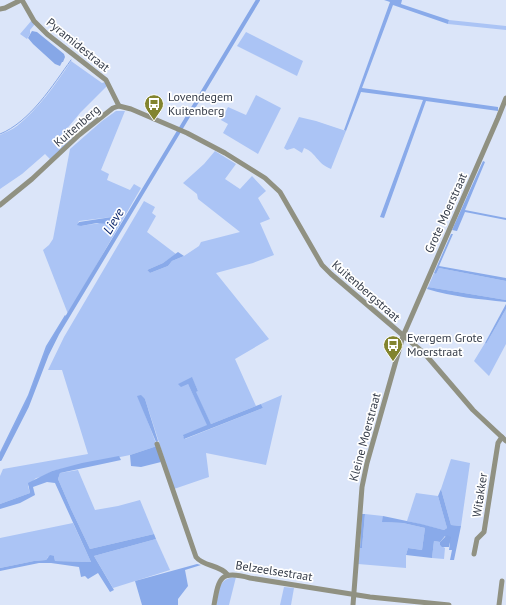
<svg xmlns="http://www.w3.org/2000/svg" width="506" height="605" font-family="'PT Sans',sans-serif">
  <style>
    .green { fill: #abc4f5; fill-rule: evenodd }
    .forest { fill: #89aaea }
    .water { fill: #86a7e7 }
    .lines { fill: none; stroke-linecap: round; stroke-linejoin: round }
    .stream { stroke: #86a7e7; stroke-width: 1 }
    .canal { stroke: #86a7e7; stroke-width: 4 }
    .minor { stroke: #909182; stroke-width: 5 }
    .labels { text-anchor: middle; stroke-width: 3.5; stroke-linejoin: round; paint-order: stroke }
    .street-label { font-size: 12px; fill: #353c49; stroke: #fff }
    .poi-label { font-size: 12px; fill: #353c49; stroke: #fff; text-anchor: start }
    .water-label { font-size: 13px; font-style: italic; fill: #05216a; stroke: #fff }
  </style>
  <rect width="100%" height="100%" fill="#dbe5f9"/>
  <!-- green -->
  <g class="green">
    <path d="M32,20L35,24L30,30V34L27,39L20,34Z"/>
    <path d="M449,20L506,26V30L448,24Z"/>
    <path d="M246,32L303,61L297,76L237,46Z"/>
    <path d="M71,61L102,83L105,82L107,86L80,113L65,131L74,139L51,160L45,154L22,174L0,189V135C5,132 12,130 17,126C39,108 56,84 71,61Z"/>
    <path d="M256,95L281,108L258,154L223,133L228,124L221,120L228,107L246,115Z"/>
    <path d="M116,111H125L101,170L109,174L107,180L130,190L134,184L141,188L68,314L43,250L49,245L53,239L70,149L102,121ZM112,217L115,218C104,223 93,224 81,226L78,223L79,221Z"/>
    <path d="M299,117L316,121L346,131L331,169C316,163 317,153 304,148L302,153L294,148L287,150L284,148Z"/>
    <path d="M215,151L236,164L225,179L240,189L252,176L266,191L258,198L270,219L260,223L274,255L253,263L216,273L269,339L235,359L256,406L211,424L195,392L198,391L192,378L179,384H188L208,425L183,436L185,439L263,408L261,404L282,395L266,465L206,453L209,477L174,489L145,399L138,396L157,446L130,455L52,471L42,477L36,478L28,486L30,493L0,504V476L3,469L88,454L62,370H48L64,337L144,201L155,207L152,213L156,216L147,232L176,254L163,263L147,270L150,273L168,266L172,261L184,256L199,246L201,242L240,232L198,199L197,194L183,183L204,164Z"/>
    <path d="M439,268L506,281V300L428,287L434,273L436,274Z"/>
    <path d="M506,309V344L489,376L474,361L485,343L486,344Z"/>
    <path d="M451,459L470,463L461,526L451,525L441,489Z"/>
    <path d="M78,470L95,510L118,506L140,500L154,534L90,549L71,509L58,479L60,473Z"/>
    <path d="M416,493L438,496L447,528L444,530L407,521Z"/>
    <path d="M365,514L383,516V522L403,523L425,528L422,550L408,548L406,555V568L358,564L360,548H362Z"/>
    <path d="M73,523L91,562L55,561L54,556L48,557L46,560L34,561L0,568V538Z"/>
    <path d="M156,539L170,570L113,588L94,556Z"/>
    <path d="M434,541L440,542V545L445,548L444,559L432,558Z"/>
    <path d="M236,577L229,605H216C219,591 218,578 236,577Z"/>
    <path d="M284,587L294,588L291,605H280Z"/>
  </g>
  <!-- forest -->
  <g class="forest">
    <path d="M384,0H402L401,4L449,20L448,24L393,5L362,88L498,107V111L426,101L384,218L380,217L423,100L361,92L346,131L344,130L390,2Z"/>
    <path d="M483,161L485,162L465,210L506,218V220L465,212L457,231L452,230Z"/>
    <path d="M112,217L118,221L120,225L97,223L81,226L77,225L79,222Z"/>
    <path d="M451,234H453L439,266L506,278V281L439,268L436,274L434,273Z"/>
    <path d="M178,252L184,256L172,261L168,266L150,273L147,270L163,263Z"/>
    <path d="M428,287L506,300V302C479,299 453,297 427,289Z"/>
    <path d="M506,304V309L486,344L485,343Z"/>
    <path d="M65,315L66,316C50,342 43,364 32,392C23,414 11,435 0,456V452L28,395L46,346Z"/>
    <path d="M192,377L198,391L196,392L211,424L261,404L263,408L184,439L183,435L207,425L188,384L181,387L178,384Z"/>
    <path d="M141,395L145,399L158,441L156,442L137,396Z"/>
    <path d="M157,446L161,462L141,467L131,466L130,455Z"/>
    <path d="M119,456L121,460L60,473L58,479L71,509L90,549L154,534L156,539L94,556L114,590L110,592L98,573L88,579L85,576L81,577L79,567L51,563H39L0,571V568L34,561L46,560L50,555L54,556L55,561L91,562L55,483L47,482L33,487L35,495L20,503L0,509V504L30,493L28,483L52,471L82,463Z"/>
    <path d="M441,489L451,525L461,526L454,560H450L452,550H449L450,543L445,536L440,542L434,541L432,558L406,555L408,548L422,550L425,528L403,523L382,522L383,516L421,524L444,530L447,528L438,496Z"/>
    <path d="M362,514H365L362,548H360Z"/>
    <path d="M197,564L201,565L185,570L188,586L178,599V605H142L135,581Z"/>
  </g>
  <!-- water -->
  <g class="water">
    <path d="M32,31L37,32L64,54L65,57L63,62H62L60,66L55,64L33,44L28,38Z"/>
    <path d="M447,535L451,537L449,547H442L440,545V542Z"/>
  </g>
  <g class="lines">
    <!-- stream -->
    <path class="stream" d="M0,134C30,122 53,85 71,60"/>
    <!-- canal -->
    <path class="canal" d="M0,459L27,406L47,354L57,334L258,0"/>
    <!-- minor -->
    <g class="minor">
      <path d="M22,0L34,21L47,34L106,80L119,106"/>
      <path d="M0,9L5,8L21,0"/>
      <path d="M0,205L32,179L79,135L113,108L119,106L131,109L187,133L225,153L265,178L280,192L322,265L331,274L425,354L473,410L506,441"/>
      <path d="M157,444L196,557C204,567 219,564 228,575"/>
      <path d="M474,554L477,539L484,532L498,443L502,437"/>
      <path d="M214,605C219,577 220,570 250,578L370,597L449,605"/>
      <path d="M353,605L362,487L367,463L403,336L498,118L506,98"/>
      <path d="M499,605L502,581"/>
    </g>
  </g>
  <!-- icons -->
  <defs>
    <g id="bus-pin" transform="scale(1)"><path d="M0 17L-7.5 6A9.5 9.5 0 1 1 7.5 6Z" fill="#82842e" stroke="#fff"/><path d="M-5-6H5V4H4V6H2V4H-2V6H-4V4H-5ZM-3.5-4V0h7V-4ZM-3.5 1.2v1.5H-2V1.2ZM2 1.2v1.5H3.5V1.2Z" fill="#fff"/></g>
  </defs>
  <g fill-rule="evenodd">
    <use href="#bus-pin" x="154" y="104"/>
    <use href="#bus-pin" x="393" y="345"/>
  </g>
  <g class="labels">
    <!-- street labels -->
    <g class="street-label">
      <text transform="translate(78 45) rotate(39)" y="4">Pyramidestraat</text>
      <text transform="translate(77 126) rotate(-41)" y="4">Kuitenberg</text>
      <text transform="translate(446 213) rotate(-66)" y="4">Grote Moerstraat</text>
      <text transform="translate(366 291) rotate(41)" y="4">Kuitenbergstraat</text>
      <text transform="translate(365 437) rotate(-75)" y="4">Kleine Moerstraat</text>
      <text transform="translate(480 495) rotate(-81)" y="4">Witakker</text>
      <text transform="translate(274 571) rotate(9)" y="4">Belzeelsestraat</text>
    </g>
    <!-- poi labels -->
    <g class="poi-label">
      <text x="168" y="101">Lovendegem<tspan x="168" dy="14">Kuitenberg</tspan></text>
      <text x="407" y="342">Evergem Grote<tspan x="407" dy="14">Moerstraat</tspan></text>
    </g>
    <!-- water labels -->
    <g class="water-label">
      <text transform="translate(113 221) rotate(-59)" y="5">Lieve</text>
    </g>
  </g>
</svg>
